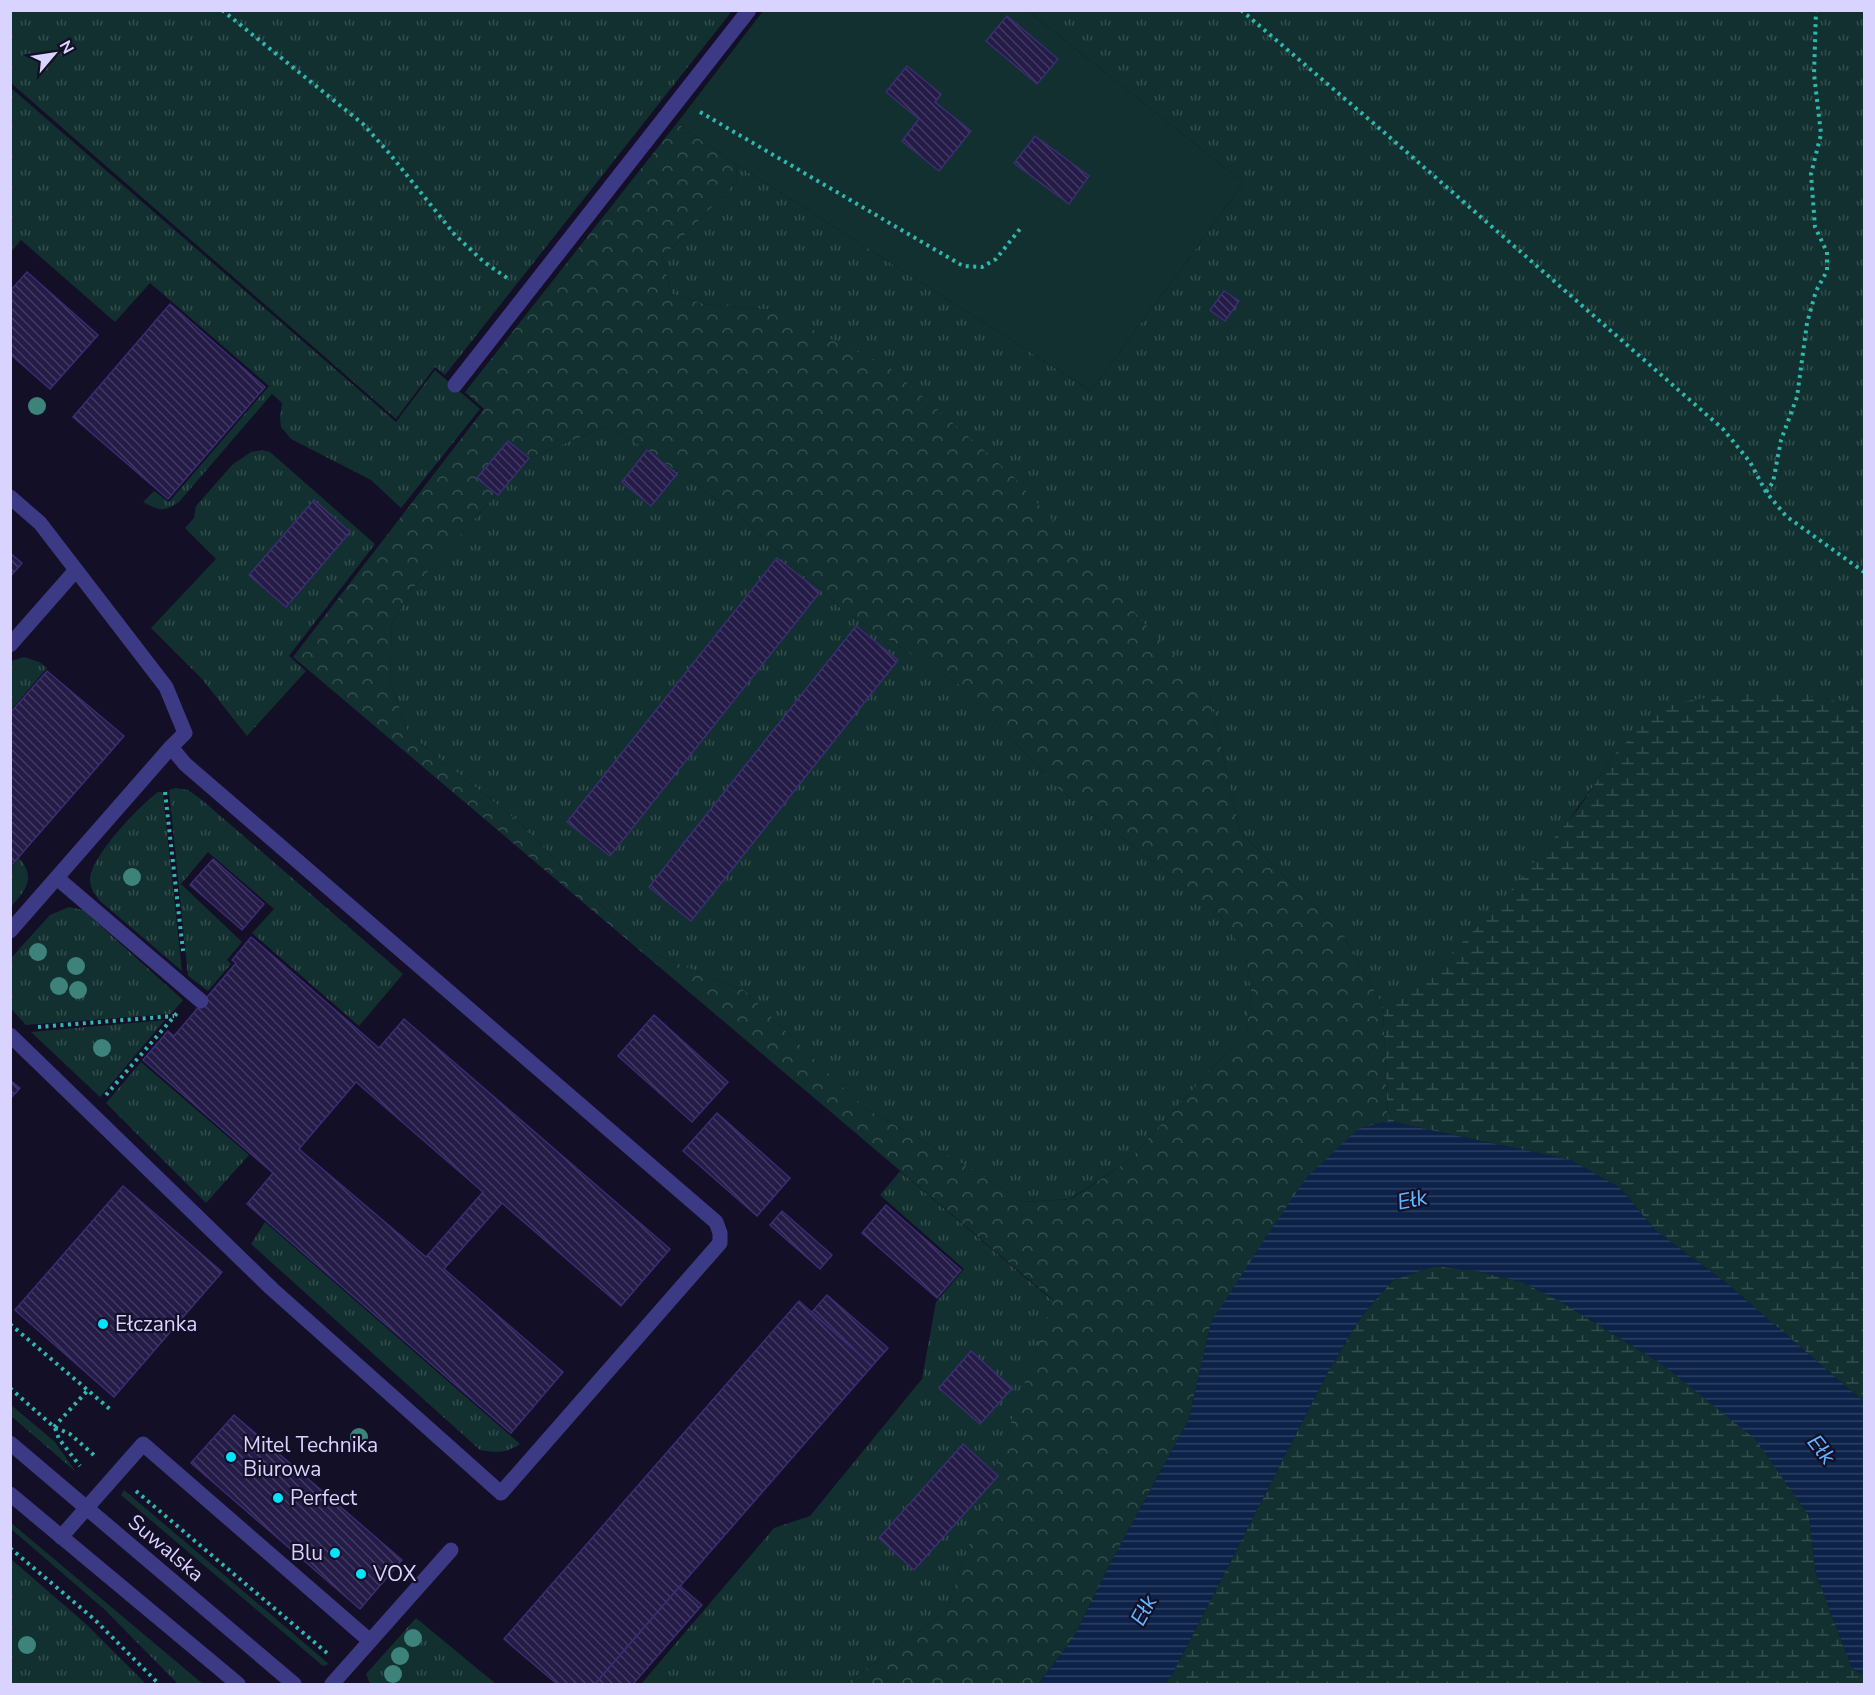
<svg xmlns="http://www.w3.org/2000/svg" width="1875" height="1695" font-family="'Nunito Sans',sans-serif">
  <style>
    .grass { fill: url(#grass-tufts) }
    .forest { fill: url(#forest-crowns); fill-rule: evenodd }
    .wetland { fill: url(#wetland-marsh) }
    .green { fill: #12302f }
    .water { fill: url(#water-rules) }
    .building { fill: url(#building-back-hatch); stroke: #3b2d73; stroke-width: 1.5; fill-rule: evenodd }
    .lines { fill: none; stroke-linecap: round; stroke-linejoin: round }
    .path { stroke: #2fb8b0; stroke-width: 4; stroke-dasharray: 3 4.5; stroke-linecap: butt }
    .service { stroke: #3d3a85; stroke-width: 15 }
    .tertiary { stroke: #3d3a85; stroke-width: 15 }
    .tree { fill: #3d827b }
    .poi-dot { fill: #00e5ff; stroke: #130f26; stroke-width: 2 }
    .labels { text-anchor: middle; stroke-width: 4.5; stroke-linejoin: round; paint-order: stroke }
    .poi-label { font-size: 21px; fill: #d9d4ff; stroke: #130f26; text-anchor: start }
    .street-label { font-size: 21px; fill: #d9d4ff; stroke: #130f26 }
    .water-label { font-size: 22px; font-style: italic; fill: #62b6ff; stroke: #130f26 }
  </style>
  <defs>
    <pattern id="grass-tufts" width="24" height="20" patternUnits="userSpaceOnUse" patternTransform="scale(1.5)"><rect width="24" height="20" fill="#12302f"/><path d="M3 7l-1-3M5 7V3M7 7l1-3M15 17l-1-3M17 17v-4M19 17l1-3" fill="none" stroke="#344d4e"/></pattern>
    <pattern id="forest-crowns" width="20" height="18" patternUnits="userSpaceOnUse" patternTransform="scale(1.5)"><rect width="20" height="18" fill="#12302f"/><path d="M2 6a3 3 0 1 1 6 0M12 15a3 3 0 1 1 6 0" fill="none" stroke="#344d4e"/></pattern>
    <pattern id="wetland-marsh" width="20" height="14" patternUnits="userSpaceOnUse" patternTransform="scale(1.5)"><rect width="20" height="14" fill="#12302f"/><path d="M1 5h8M5 5V1M11 12h8M15 12V8" fill="none" stroke="#344d4e"/></pattern>
    <pattern id="water-rules" width="6" height="5" patternUnits="userSpaceOnUse" patternTransform="scale(1.5)"><rect width="6" height="5" fill="#0c2248"/><path d="M0 2.5h6" fill="none" stroke="#2f4163"/></pattern>
    <pattern id="building-back-hatch" width="6" height="6" patternUnits="userSpaceOnUse" patternTransform="scale(1.5)"><rect width="6" height="6" fill="#241b47"/><path d="M-1 5l2 2M0 0l6 6M5-1l2 2" fill="none" stroke="#433b63"/></pattern>
  </defs>
  <rect width="100%" height="100%" fill="#130f26"/>
  <!-- grass -->
  <g class="grass">
    <path d="M11,10H732V11L445,375L435,367L396,419L11,83Z"/>
    <path d="M1028,11H1864V709L1820,697L1615,754C1565,829 1506,906 1439,966C1422,981 1401,993 1383,1006L1341,932L1240,832L1210,697L772,310L704,304L672,294L662,258L737,181L736,164L1091,391L1244,183Z"/>
    <path d="M11,88L396,422L435,370L480,409L401,508L371,480L291,439L281,427L280,418L282,403L272,394L179,502C163,512 160,511 143,502L154,491L169,502L269,386L150,283L115,322L21,240L11,252Z"/>
    <path d="M607,426L638,444L736,513L845,612L963,687L1059,789L1217,911L1245,953L1251,990L1247,1030L1128,1161L1070,1199L1022,1202L975,1171L863,1107L745,991L657,955L586,892L520,823L408,733L390,679L392,624L412,589L529,458Z"/>
    <path d="M262,450L270,452L375,544L289,656L306,671L247,736L202,679L151,628L216,559L185,528L194,518L196,506L232,465L251,452Z"/>
    <path d="M24,657L39,662L47,668L11,710V661Z"/>
    <path d="M175,788L188,790L202,800L403,974L359,1026L252,933L274,909L208,852L181,884L242,942L227,960L231,964L208,991L188,976L169,790Z"/>
    <path d="M158,792H162L163,795L182,971L100,901C95,894 90,888 90,880C90,857 140,805 158,792Z"/>
    <path d="M19,858C37,878 25,891 11,907V868Z"/>
    <path d="M69,907L83,910L183,1000L171,1014L26,1025L11,1009V958L50,915Z"/>
    <path d="M165,1020L100,1097L31,1032Z"/>
    <path d="M141,1062L249,1155L206,1203L106,1103Z"/>
    <path d="M900,1171L1053,1301L946,1612L845,1684H641L774,1528L810,1516L922,1379L936,1302L964,1269L880,1195Z"/>
    <path d="M265,1222L520,1444C506,1453 496,1453 480,1450L251,1244Z"/>
    <path d="M11,1405L55,1442L76,1472L11,1416Z"/>
    <path d="M124,1490L329,1664L323,1666L121,1495Z"/>
    <path d="M10,1522L203,1684H178L104,1609L11,1529Z"/>
    <path d="M11,1559L86,1624L146,1684H11Z"/>
    <path d="M416,1618L496,1684H370L366,1674Z"/>
  </g>
  <!-- forest -->
  <path class="forest" d="M677,123L736,164L737,181L662,258L672,294L704,304L772,310L889,367L1012,475L1210,697L1240,832L1341,932L1383,1006L1388,1121L1358,1129L1211,1322L1189,1419L1109,1566L1074,1637L1039,1684H845L946,1612L1053,1300L293,657L484,409L465,392ZM607,426L638,444L736,513L845,612L963,687L1059,789L1217,911L1245,953L1251,990L1247,1030L1128,1161L1071,1199L1022,1202L975,1171L863,1107L745,991L657,955L586,892L520,823L408,733L390,679L392,624L412,589L529,458Z"/>
  <!-- wetland -->
  <g class="wetland">
    <path d="M1742,692L1820,697L1864,709V1402L1725,1282L1656,1231L1620,1188L1571,1160L1388,1121L1383,1006L1438,967L1499,905L1578,809L1615,754L1663,705Z"/>
    <path d="M1435,1266L1476,1271L1522,1282L1563,1303L1662,1364L1756,1439L1809,1516L1816,1574L1852,1668L1864,1675V1684H1165L1173,1673L1329,1370L1361,1317L1393,1280Z"/>
  </g>
  <!-- green -->
  <path class="green" d="M763,11H1028L1244,183L1091,391L736,164L677,123Z"/>
  <!-- water -->
  <path class="water" d="M1388,1121L1571,1160L1620,1188L1656,1231L1725,1282L1864,1402V1675L1852,1668L1816,1574L1809,1516L1755,1439L1662,1364L1563,1303L1522,1282L1476,1271L1435,1266L1393,1280L1361,1317L1329,1370L1173,1673L1165,1684H1039L1074,1637L1109,1566L1189,1419L1211,1322L1266,1237L1306,1178L1358,1129Z"/>
  <!-- building -->
  <g class="building">
    <path d="M1007,16L1058,59L1037,84L986,41Z"/>
    <path d="M907,66L941,94L935,102L971,131L939,171L902,141L919,119L886,92Z"/>
    <path d="M1035,136L1089,176L1069,204L1014,163Z"/>
    <path d="M27,272L98,335L50,389L10,354V291Z"/>
    <path d="M1224,291L1239,301L1225,321L1210,310Z"/>
    <path d="M170,304L265,387L168,499L73,417Z"/>
    <path d="M508,441L529,458L498,495L477,478Z"/>
    <path d="M647,450L677,474L651,506L622,482Z"/>
    <path d="M314,500L350,532L286,607L249,575Z"/>
    <path d="M10,553L22,563L10,577Z"/>
    <path d="M777,558L820,592L610,856L567,822Z"/>
    <path d="M856,626L898,660L691,921L649,887Z"/>
    <path d="M47,671L124,736L10,867V713Z"/>
    <path d="M213,859L264,904L242,930L190,885Z"/>
    <path d="M251,937L379,1048L404,1019L670,1249L621,1306L502,1203L444,1269L563,1372L511,1433L247,1204L273,1173L143,1060L168,1031L174,1036L236,963L232,960ZM356,1082L483,1192L426,1257L299,1149Z"/>
    <path d="M654,1015L728,1082L692,1122L618,1056Z"/>
    <path d="M10,1080L20,1088L10,1099Z"/>
    <path d="M717,1113L790,1178L757,1216L683,1151Z"/>
    <path d="M123,1186L222,1272L114,1397L15,1310Z"/>
    <path d="M886,1205L961,1270L937,1298L862,1233Z"/>
    <path d="M782,1211L832,1255L820,1269L770,1225Z"/>
    <path d="M827,1295L888,1348L872,1366L812,1312Z"/>
    <path d="M799,1301L872,1366L595,1684H557L504,1639Z"/>
    <path d="M971,1351L1012,1388L980,1424L939,1388Z"/>
    <path d="M234,1415L402,1560L360,1609L191,1463Z"/>
    <path d="M963,1444L998,1476L914,1570L879,1538Z"/>
    <path d="M680,1586L702,1605L633,1684H595Z"/>
  </g>
  <g class="lines">
    <!-- path -->
    <g class="path">
      <path d="M222,10L363,124L389,153L455,235L484,262L507,278"/>
      <path d="M1241,10L1386,134L1723,429L1750,462L1766,492L1786,516L1864,572"/>
      <path d="M700,112L963,266L982,267L996,259L1020,229"/>
      <path d="M1766,492L1773,482L1781,440L1797,397L1807,323L1816,291L1827,271V252L1815,227L1811,174L1821,134L1814,74L1816,10"/>
      <path d="M165,792L183,951"/>
      <path d="M38,1027L174,1016"/>
      <path d="M106,1095L178,1012"/>
      <path d="M10,1324L111,1410"/>
      <path d="M10,1388L54,1427L70,1434L96,1457"/>
      <path d="M54,1427L88,1390"/>
      <path d="M55,1428L59,1439L80,1466"/>
      <path d="M136,1491L327,1653"/>
      <path d="M10,1548L94,1619L159,1684"/>
    </g>
    <!-- service -->
    <g class="service">
      <path d="M455,385L749,10"/>
      <path d="M10,497L40,523L166,687L185,733L171,747L185,764L716,1222L720,1233V1243L501,1493L272,1289L10,1035"/>
      <path d="M10,645L76,570"/>
      <path d="M57,878L201,1001"/>
      <path d="M10,931L171,747"/>
      <path d="M61,1537L143,1444L370,1641"/>
      <path d="M332,1684L451,1550"/>
    </g>
    <!-- tertiary -->
    <g class="tertiary">
      <path d="M10,1443L294,1684"/>
      <path d="M10,1494L238,1684"/>
    </g>
  </g>
  <!-- trees -->
  <g class="tree">
    <circle cx="37" cy="406" r="9"/>
    <circle cx="132" cy="877" r="9"/>
    <circle cx="38" cy="952" r="9"/>
    <circle cx="76" cy="966" r="9"/>
    <circle cx="59" cy="986" r="9"/>
    <circle cx="78" cy="990" r="9"/>
    <circle cx="102" cy="1048" r="9"/>
    <circle cx="359" cy="1437" r="9"/>
    <circle cx="413" cy="1638" r="9"/>
    <circle cx="27" cy="1645" r="9"/>
    <circle cx="400" cy="1656" r="9"/>
    <circle cx="393" cy="1674" r="9"/>
  </g>
  <!-- markers -->
  <g class="poi-dot">
    <circle cx="103" cy="1324" r="6"/>
    <circle cx="231" cy="1457" r="6"/>
    <circle cx="278" cy="1498" r="6"/>
    <circle cx="335" cy="1553" r="6"/>
    <circle cx="361" cy="1574" r="6"/>
  </g>
  <g class="labels">
    <!-- poi labels -->
    <g class="poi-label">
      <text x="115" y="1331">Ełczanka</text>
      <text x="243" y="1452">Mitel Technika<tspan x="243" dy="24">Biurowa</tspan></text>
      <text x="290" y="1505">Perfect</text>
      <text x="323" y="1560" text-anchor="end">Blu</text>
      <text x="373" y="1581">VOX</text>
    </g>
    <!-- street labels -->
    <g class="street-label">
      <text transform="translate(166 1548) rotate(40)" y="7">Suwalska</text>
    </g>
    <!-- water labels -->
    <g class="water-label">
      <text transform="translate(1412 1199) rotate(-11)" y="8">Ełk</text>
      <text transform="translate(1822 1449) rotate(52)" y="8">Ełk</text>
      <text transform="translate(1143 1610) rotate(-61)" y="8">Ełk</text>
    </g>
  </g>
  <!-- border -->
  <rect width="1875" height="1695" fill="none" stroke="#d9d4ff" stroke-width="24"/>
  <!-- north arrow -->
  <g transform="translate(54 54) rotate(61)" stroke="#130f26" stroke-width="4.5" paint-order="stroke">
  <path d="M0-4.5L10 22L0 15L-10 22Z" fill="#d9d4ff"/>
  <text y="-9" font-size="16" font-weight="bold" text-anchor="middle" fill="#d9d4ff">N</text>
  </g>
</svg>
